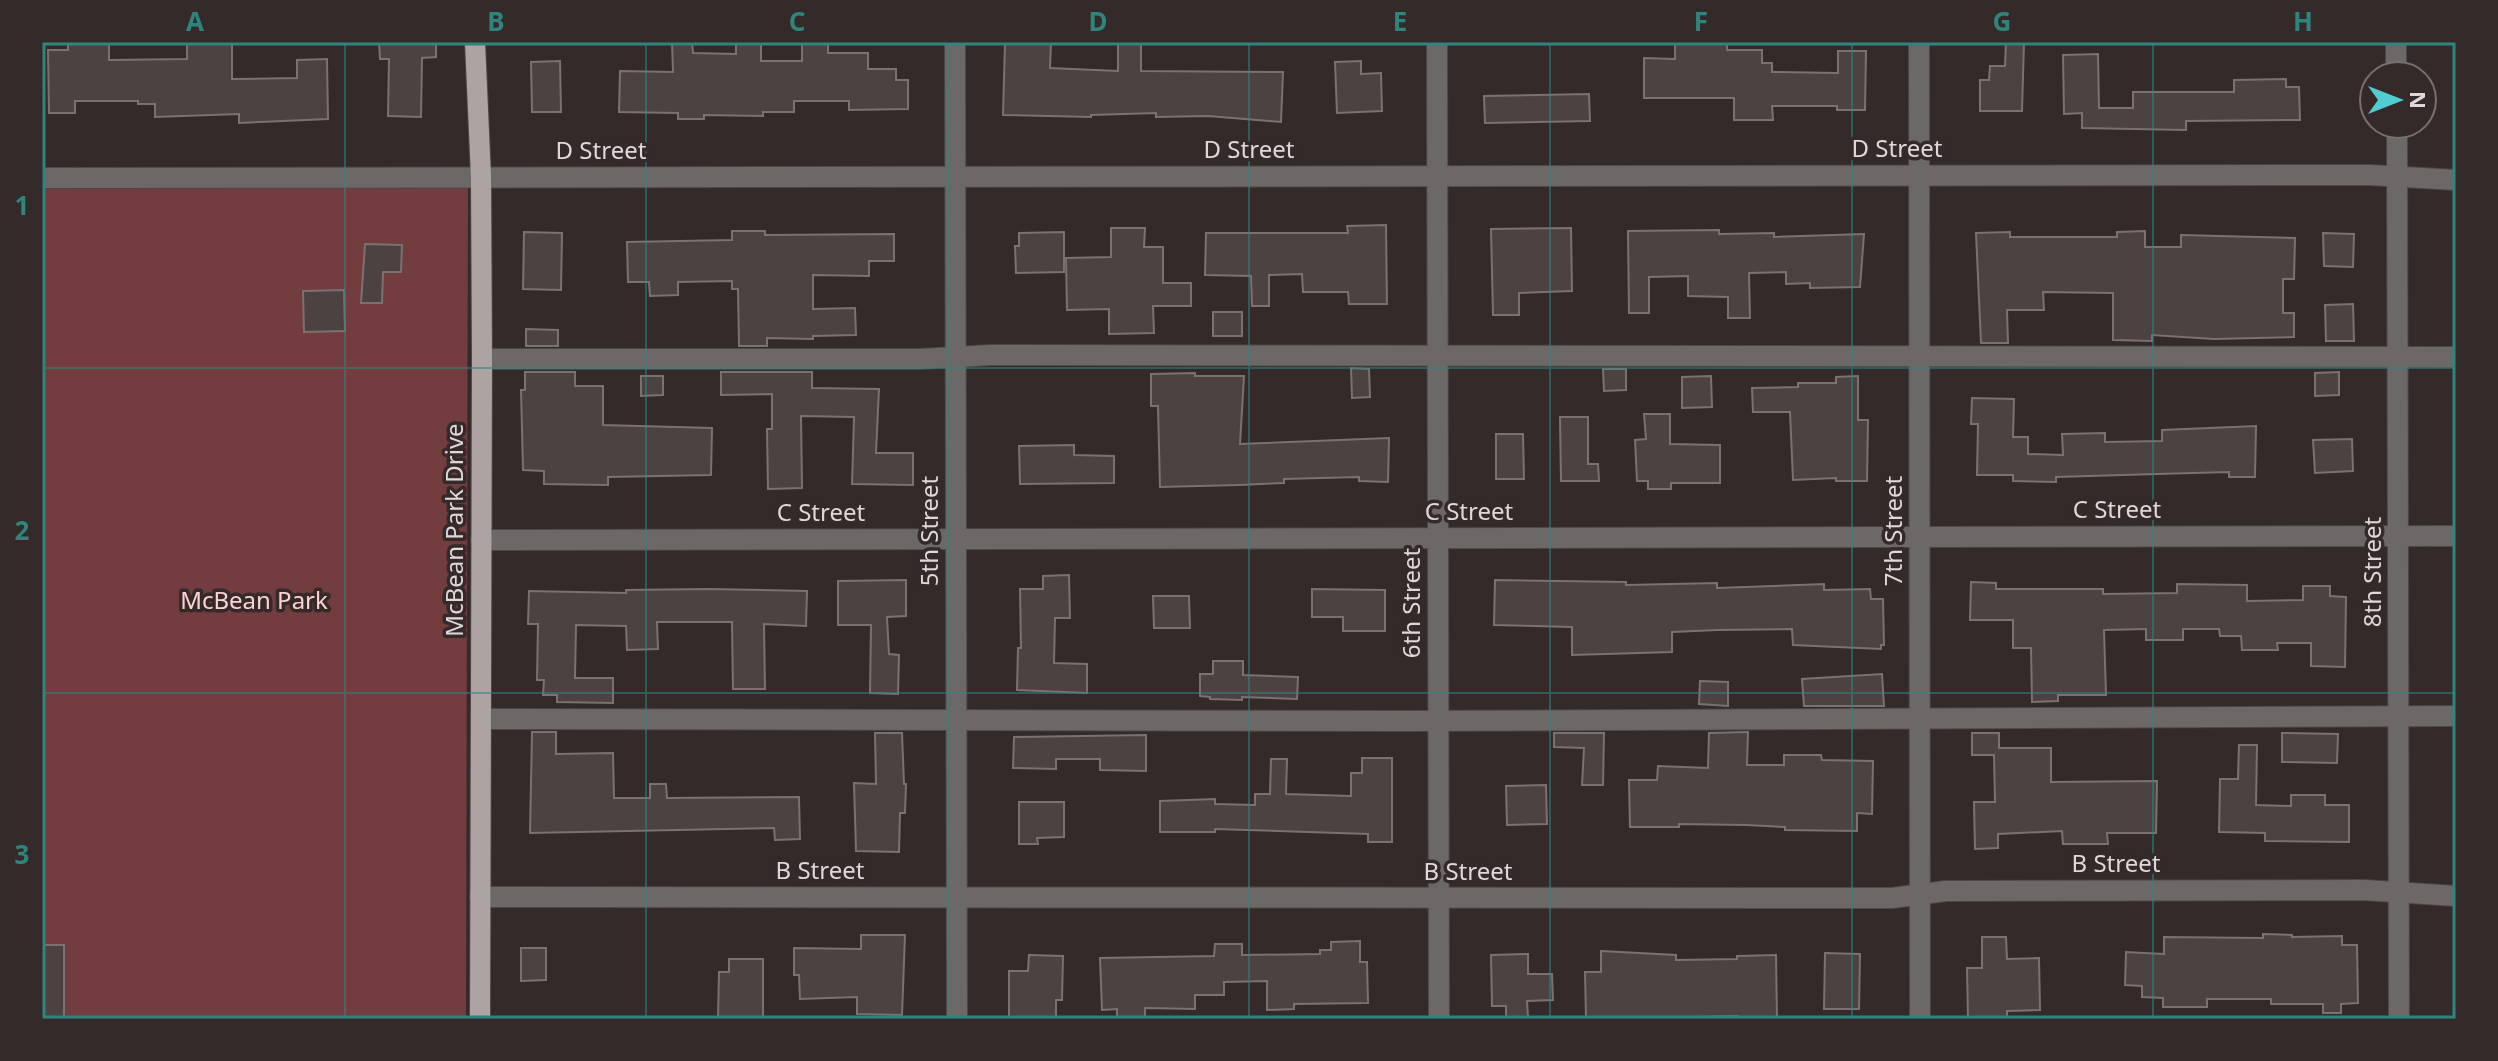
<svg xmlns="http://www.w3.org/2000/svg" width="2498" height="1061" font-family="'Noto Sans',sans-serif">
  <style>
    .green { fill: #733c3f }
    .building { fill: #4c4242; stroke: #7c7171; stroke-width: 2 }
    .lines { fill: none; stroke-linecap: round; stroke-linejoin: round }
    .minor-casing { stroke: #4f4646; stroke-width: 22 }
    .major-casing { stroke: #4f4646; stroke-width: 22 }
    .minor { stroke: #6d6868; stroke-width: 20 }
    .major { stroke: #ada3a3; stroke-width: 20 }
    .grid { fill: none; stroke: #2e857e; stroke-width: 2; stroke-opacity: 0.55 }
    .labels { text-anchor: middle; stroke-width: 7; stroke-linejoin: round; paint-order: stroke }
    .street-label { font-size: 24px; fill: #ded8d8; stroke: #342a2a }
    .park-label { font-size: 24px; fill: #fdd0d1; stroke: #342a2a }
    .neatline { fill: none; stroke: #2e857e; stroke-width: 3 }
    .grid-label { font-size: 26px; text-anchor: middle; font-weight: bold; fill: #2e857e }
  </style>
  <rect width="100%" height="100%" fill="#342a2a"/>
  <!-- green -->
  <path class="green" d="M42,183H468L466,1019H42Z"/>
  <!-- building -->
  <g class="building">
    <path d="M68,42H109V60L187,59V42H232V79L297,78V60L327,59L328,119L239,123V114L155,117V104H138V101H75V113H49L48,50H68Z"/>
    <path d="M379,42H436V57L422,58L421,117L388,116L389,59H380Z"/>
    <path d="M672,42H692L693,53L736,54V42H761V61H802V42H828V53H868V69H896V80H908V109L849,110V101H794V112H763V116L704,115V119H678V113L619,112L620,71L673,72Z"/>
    <path d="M1005,42H1051L1050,68L1118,71V42H1141V71L1283,72L1281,122L1208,116L1156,117V113L1091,115V117L1003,115Z"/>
    <path d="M1675,42H1727V50H1762V63H1772V72L1838,73V51H1866L1865,110H1837V106H1772L1773,120H1734V98H1644V58L1675,59Z"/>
    <path d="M2006,42H2024L2022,111H1980V80H1989L1990,66H2005Z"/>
    <path d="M2098,54L2099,108H2133V92H2234V80L2286,79V87H2299L2300,120L2186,121V130L2082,128V113L2064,114L2063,55Z"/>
    <path d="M560,61L561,112H532L531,62Z"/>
    <path d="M1361,61V74L1381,73L1382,111L1337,113L1335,62Z"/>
    <path d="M1589,94L1590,121L1485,123L1484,96Z"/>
    <path d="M1386,225L1387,304H1349L1348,292H1303L1302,274L1269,275V306H1252L1251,276L1205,275L1206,233H1348L1347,226Z"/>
    <path d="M1111,228H1145L1144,247H1163V283H1191V306H1153L1154,333L1109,334V309L1067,310L1066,258L1111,257Z"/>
    <path d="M1571,228L1572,291L1519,293V315H1493L1491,229Z"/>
    <path d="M1719,230V234L1774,233V237L1864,234L1860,287L1810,288V283L1786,284V272L1749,273L1750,318H1728V297L1688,296V276L1649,277V313H1629L1628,231Z"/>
    <path d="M732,231H765V235L894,234V261H869V276L813,275V309L855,308L856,335L813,336V339L767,338V346H739L738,289H732V281L678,282V295L650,296L649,282H628L627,242L732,240Z"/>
    <path d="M2145,231V247H2181V235L2295,238L2294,279H2283V313H2294V337L2214,339L2152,335V341L2113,340V293L2043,292L2044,310H2007L2008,343H1981L1976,233L2010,232V237H2117V232Z"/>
    <path d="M524,232L562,233L561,290L523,289Z"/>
    <path d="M1064,232V272L1016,273L1015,246H1019V233Z"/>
    <path d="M2323,233L2354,234L2353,267L2324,266Z"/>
    <path d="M365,244L402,245L401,272H383L382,303H361Z"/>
    <path d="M344,290L345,331L304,332L303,291Z"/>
    <path d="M2353,304L2354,341H2326L2325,305Z"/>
    <rect x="1213" y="312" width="29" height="24"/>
    <path d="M526,329L558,330V346H526Z"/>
    <path d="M1351,368L1369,369L1370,397L1352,398Z"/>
    <path d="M1603,369H1626V390L1604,391Z"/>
    <path d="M525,372H575V386H603V425L712,428L711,475L608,477V485L544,484V471L523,470L521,390H525Z"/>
    <path d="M721,372H812V388L879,389L876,453H913V485L852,484L854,417L801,416L802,488L768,489L767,429H772V394L721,395Z"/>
    <path d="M2339,372V395L2315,396V373Z"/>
    <path d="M1195,373V376H1244L1240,444L1389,438L1388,482L1359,481V477L1284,479V483L1239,485L1160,487L1158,406H1151V374Z"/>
    <path d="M641,376H663V395L641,396Z"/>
    <path d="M1711,376L1712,407L1682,408V377Z"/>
    <path d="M1858,376V420H1868L1867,481H1836V478L1793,480L1790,412H1753L1752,388L1798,387V383H1836V377Z"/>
    <path d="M1972,398L2014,399L2013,437H2028V454L2063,455L2062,434L2105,433V442L2162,441V430L2256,426L2255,477H2229V472L2157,474L2056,477V482L2013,481V475H1977L1978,424H1971Z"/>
    <path d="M1644,414H1670V444L1720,445V483H1671V489H1648V481H1637L1635,440L1646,439Z"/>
    <path d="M1560,417H1588V464H1598L1599,481H1561Z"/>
    <path d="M1496,434H1523L1524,479H1496Z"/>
    <path d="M2352,439L2353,471L2315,473L2313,440Z"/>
    <path d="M1074,445V455L1114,456V483L1020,484L1019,446Z"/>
    <path d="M1069,575L1070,618H1055L1054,663L1087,664V693L1017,690L1018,648H1021L1020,589H1043V576Z"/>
    <path d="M906,580V616L887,617L889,654L899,655L898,694L870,693L871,625H838V581Z"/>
    <path d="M1495,580L1626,582V585L1717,583V588L1824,584V590L1870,589L1871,599H1883L1884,645H1881V649L1793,645L1792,629L1718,630L1672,632V652L1572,655V627L1494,625Z"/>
    <path d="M1971,582L1996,583V589H2103V594L2177,593V584L2247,585V601L2303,600V586H2330V596L2346,597L2345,667L2311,666V643H2277L2278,650H2242L2241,636H2220L2219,629H2183V640H2146V629L2104,630L2106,695H2058V701L2032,702L2031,648H2013V620H1970Z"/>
    <path d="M709,589L807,591L806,626L764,624L765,689H733L732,622H657L658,649L627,650L626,626L576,625L575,678H613V703L557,702V695H543L544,680H537L538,624H528L529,591L626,593V590Z"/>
    <path d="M1312,589L1385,590V631H1343V617H1312Z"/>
    <path d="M1153,596H1189L1190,628H1154Z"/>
    <path d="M1213,661H1243V675L1298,677L1297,699L1242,697V700L1210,699V697L1200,696V674H1213Z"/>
    <path d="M1882,674L1884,706H1804L1802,679Z"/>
    <path d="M1700,681L1728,682V706L1699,704Z"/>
    <path d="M532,732H556V754L613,753L614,798H650V784H666L667,798L799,797L800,839L775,840L774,828L530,833Z"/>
    <path d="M1748,732L1747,765H1784V755H1821L1822,760L1873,761L1872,814L1857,813V831L1785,830V827L1746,825L1679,824V827H1630L1629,780H1657L1658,766L1708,768L1709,733Z"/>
    <path d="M875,733H902L904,784H906L905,813H900L899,852L856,851L854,783L876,784Z"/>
    <path d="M1554,733H1604L1603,785H1582L1584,748L1554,747Z"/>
    <path d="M1972,733H1999V748H2051V782L2157,781L2156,833H2107L2108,844H2063L2062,831L1998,834V848L1975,849L1974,802H1995L1994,755H1972Z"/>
    <path d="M2282,733L2338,734L2337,763L2282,762Z"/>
    <path d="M1146,735V771L1100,770V759H1056V769L1013,768L1014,737Z"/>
    <path d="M2239,745H2257L2256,805L2291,806V795H2325V805H2349V842L2265,841V833L2219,832L2220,779H2238Z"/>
    <path d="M1362,758H1392V842H1368V834L1215,829V832H1160V801L1215,799V804L1255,805V794H1270L1271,759H1287L1286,794L1351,796V773H1362Z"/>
    <path d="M1546,785L1547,824L1507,825L1506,786Z"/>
    <path d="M1019,802H1064V837L1037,838L1038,844H1019Z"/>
    <path d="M2263,934L2292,935V937L2342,936V945H2357L2358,1003L2341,1004V1013H2323V1004H2271V999H2207V1007H2163V998L2142,997V986L2125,985L2126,952L2164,954V937L2263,938Z"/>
    <path d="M861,935H905L902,1015L857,1014V997L800,999L799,975H794V948L861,949Z"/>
    <path d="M1982,937H2006L2007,959L2039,958L2040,1010L2007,1011V1019H1968L1967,968H1982Z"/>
    <path d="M1360,941V962H1367L1368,1003L1294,1004V1009L1267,1010V981L1224,982V995H1195V1009L1145,1008V1019H1117V1009L1102,1010L1100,958L1214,956L1215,944H1242V955L1320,954V950H1331V942Z"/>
    <rect x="42" y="945" width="22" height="74"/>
    <path d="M521,948H546V980L521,981Z"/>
    <path d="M1601,951L1676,955V960L1737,959V956L1776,955L1777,1019H1738V1016L1586,1019L1585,972H1601Z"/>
    <path d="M1825,953L1860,954L1859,1009H1824Z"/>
    <path d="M1528,954V974H1552L1553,1000L1527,1001L1528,1017H1506V1006H1492L1491,955Z"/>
    <path d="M1029,955L1063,956L1062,1000H1056V1019H1009V971H1028Z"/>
    <path d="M729,959H763V1019H718L719,972H729Z"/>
  </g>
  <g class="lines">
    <!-- minor casing -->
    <g class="minor-casing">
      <g id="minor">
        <path d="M955,42L957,1019"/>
        <path d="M1437,42L1439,1019"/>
        <path d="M1919,42L1920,1019"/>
        <path d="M2396,42V76"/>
        <path d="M2397,124L2399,1019"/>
        <path d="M42,178L2370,175L2456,180"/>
        <path d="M482,359H920L991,355L2456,357"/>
        <path d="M481,540L2456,536"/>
        <path d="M481,719L1407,721L2456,716"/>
        <path d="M480,897L1892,898L1946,891L2364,890L2456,896"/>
      </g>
    </g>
    <!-- major casing -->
    <g class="major-casing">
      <path id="major" d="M475,42L481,177L482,359L480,1019"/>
    </g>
    <!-- minor -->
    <use href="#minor" class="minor"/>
    <!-- major -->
    <use href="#major" class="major"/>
  </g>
  <!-- grid -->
  <path class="grid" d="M345,42V1019M646,42V1019M948,42V1019M1249,42V1019M1550,42V1019M1852,42V1019M2153,42V1019M42,368H2456M42,693H2456"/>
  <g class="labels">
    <!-- street labels -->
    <g class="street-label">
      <text x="1897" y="157">D Street</text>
      <text x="1249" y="158">D Street</text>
      <text x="601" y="159">D Street</text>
      <text x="2117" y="518">C Street</text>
      <text x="1469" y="520">C Street</text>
      <text x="821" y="521">C Street</text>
      <text transform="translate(455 530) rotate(-90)" y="8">McBean Park Drive</text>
      <text transform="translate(930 531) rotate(-90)" y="8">5th Street</text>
      <text transform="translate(1894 531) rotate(-90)" y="8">7th Street</text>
      <text transform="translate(2373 572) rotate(-90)" y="8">8th Street</text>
      <text transform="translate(1412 603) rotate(-90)" y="8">6th Street</text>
      <text x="2116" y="872">B Street</text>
      <text x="820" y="879">B Street</text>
      <text x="1468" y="880">B Street</text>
    </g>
    <!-- park labels -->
    <g class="park-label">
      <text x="254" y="609">McBean Park</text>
    </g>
  </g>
  <!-- border -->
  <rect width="2498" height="1061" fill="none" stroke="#342a2a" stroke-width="88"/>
  <!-- north arrow -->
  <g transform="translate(2398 100) rotate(90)"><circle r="38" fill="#342a2a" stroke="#787070" stroke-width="2"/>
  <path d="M0-6L14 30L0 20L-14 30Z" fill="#52cdcf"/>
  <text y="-12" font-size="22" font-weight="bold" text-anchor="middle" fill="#ded8d8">N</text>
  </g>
  <rect x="44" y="44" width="2410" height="973" class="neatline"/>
  <g class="grid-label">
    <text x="195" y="31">A</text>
    <text x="496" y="31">B</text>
    <text x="797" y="31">C</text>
    <text x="1098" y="31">D</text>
    <text x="1400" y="31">E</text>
    <text x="1701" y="31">F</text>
    <text x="2002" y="31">G</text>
    <text x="2303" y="31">H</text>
    <text x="22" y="215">1</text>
    <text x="22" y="540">2</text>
    <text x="22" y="864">3</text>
  </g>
</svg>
